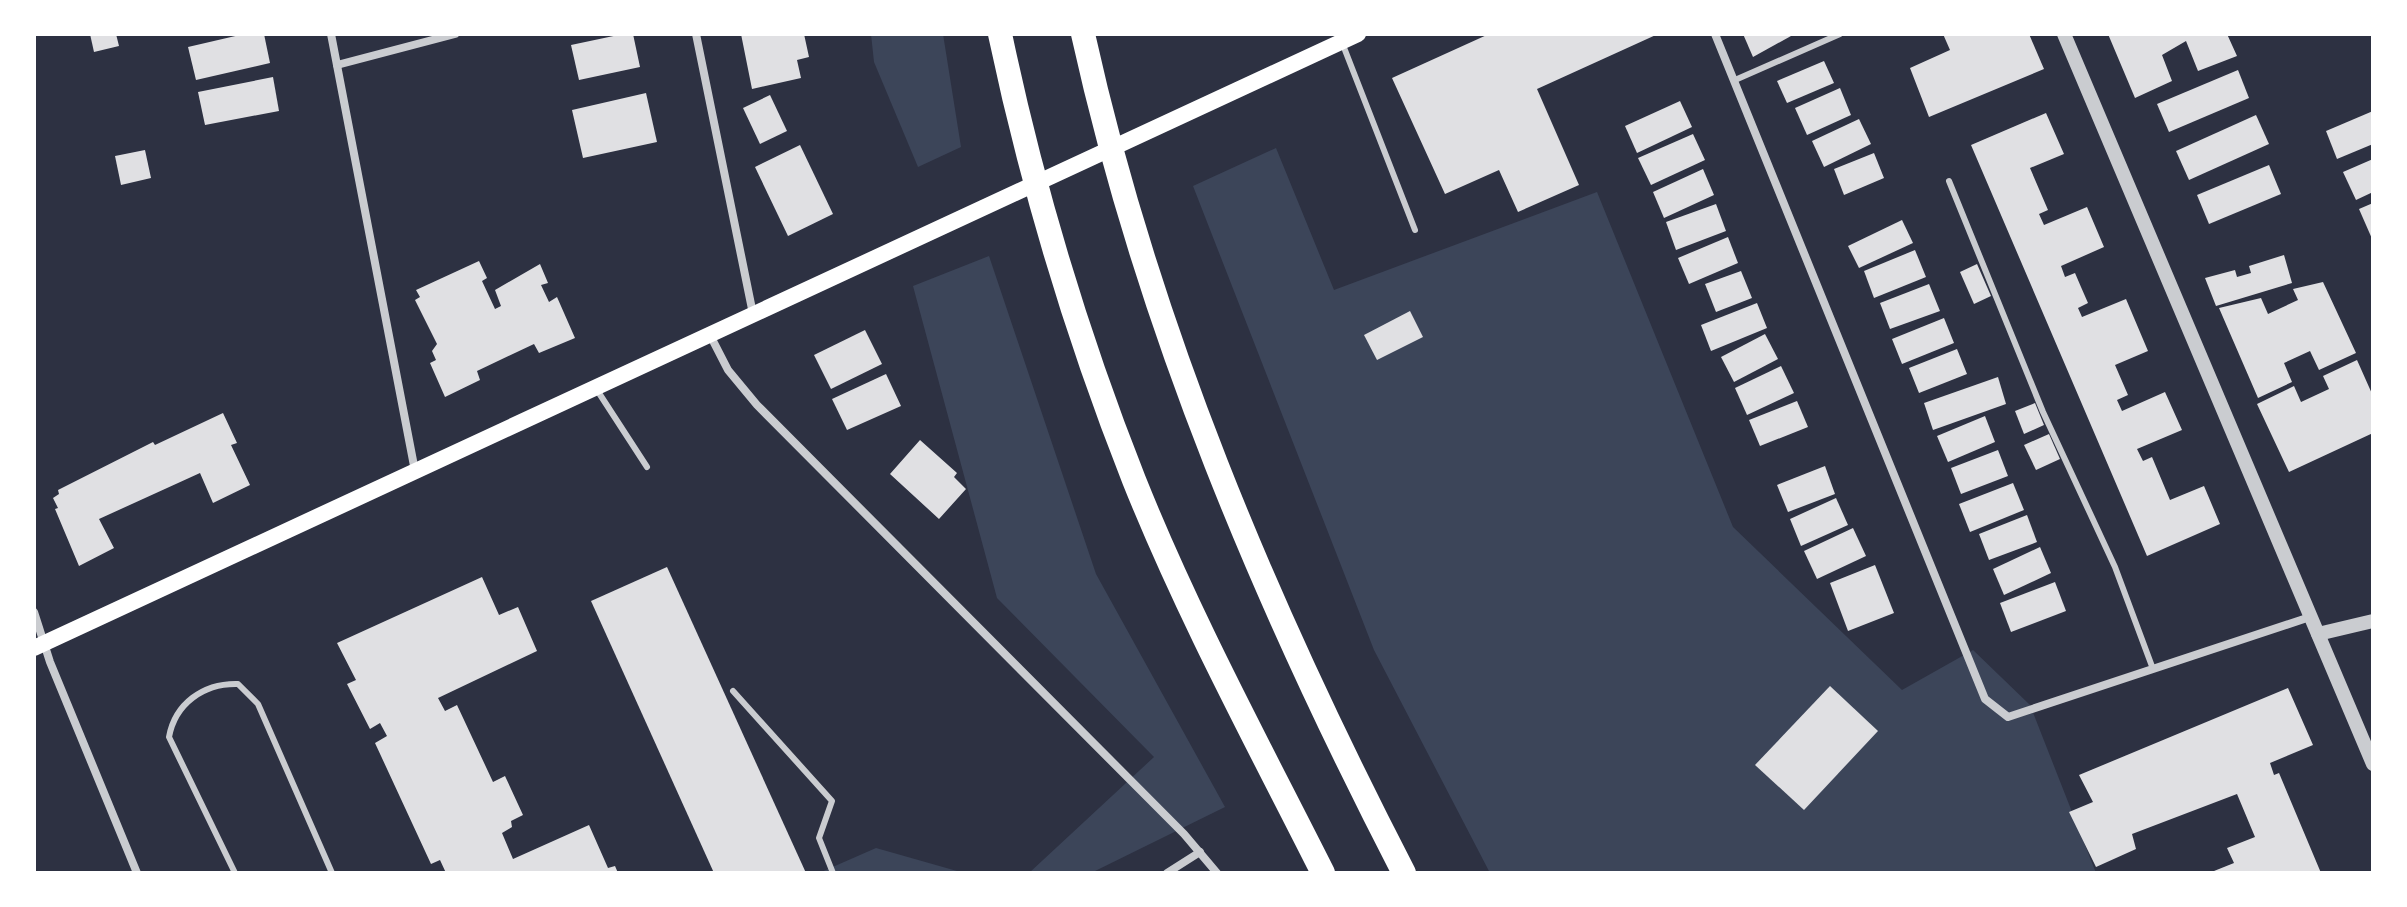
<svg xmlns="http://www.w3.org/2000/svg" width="2407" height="907" font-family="Jost,sans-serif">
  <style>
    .green { fill: #3c4559 }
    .building { fill: #e0e0e3 }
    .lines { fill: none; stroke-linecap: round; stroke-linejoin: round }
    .service { stroke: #caccd0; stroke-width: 6 }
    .minor { stroke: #caccd0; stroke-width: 8 }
    .tertiary { stroke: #caccd0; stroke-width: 14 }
    .secondary { stroke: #fff; stroke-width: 16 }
    .motorway { stroke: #fff; stroke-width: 24 }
  </style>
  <rect width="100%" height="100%" fill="#2d3142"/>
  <!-- green -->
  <g class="green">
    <path d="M871,34H943L961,147L918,167L874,62Z"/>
    <path d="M1276,148L1334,290L1597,192L1733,527L1902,690L1973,650L2030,705L2096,873H1490L1374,650L1193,186Z"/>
    <path d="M989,256L1096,574L1225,807L1091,873H1029L1154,757L997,598L913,286Z"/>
    <path d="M876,848L964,873H819Z"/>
  </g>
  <!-- building -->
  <g class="building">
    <path d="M90,34H116L119,46L94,52Z"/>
    <path d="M244,34H264L270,63L196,80L188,47Z"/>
    <path d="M623,34H633L640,67L579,80L571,45Z"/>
    <path d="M741,34H804L809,57L797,60L801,78L752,89Z"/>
    <path d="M1489,34H1658L1537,89L1579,185L1518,212L1499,170L1445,194L1392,78Z"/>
    <path d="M1743,34H1790L1791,36L1753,57Z"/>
    <path d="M1943,34H2029L2044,69L1929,117L1910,68L1950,50Z"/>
    <path d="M2108,34H2227L2237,56L2198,71L2186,41L2162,55L2172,81L2135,98Z"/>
    <path d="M1824,61L1834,83L1787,103L1777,81Z"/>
    <path d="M2238,70L2249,98L2169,132L2157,104Z"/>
    <path d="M273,77L279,111L205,125L198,92Z"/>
    <path d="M1840,88L1851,115L1807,135L1795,108Z"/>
    <path d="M646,93L657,142L583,158L572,110Z"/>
    <path d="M770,95L787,131L760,144L743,108Z"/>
    <path d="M1680,101L1692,127L1637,153L1625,126Z"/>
    <path d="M2373,111V144L2337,159L2326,131Z"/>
    <path d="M2046,113L2064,154L2030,168L2048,210L2039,214L2044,225L2087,207L2104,247L2061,266L2065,277L2075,273L2081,287L2088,303L2078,308L2082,317L2126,299L2148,351L2115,365L2128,395L2117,400L2122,411L2165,392L2182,430L2137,449L2143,461L2152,457L2170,500L2204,486L2220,524L2147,556L1971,145Z"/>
    <path d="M2256,115L2269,144L2189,180L2176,151Z"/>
    <path d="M1859,119L1871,144L1824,167L1812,141Z"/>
    <path d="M1693,134L1705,160L1651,185L1638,158Z"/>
    <path d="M800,145L833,214L788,236L755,167Z"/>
    <path d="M145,150L151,178L121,185L115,156Z"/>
    <path d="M1874,153L1884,178L1844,195L1834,169Z"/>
    <path d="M2373,159V192L2356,200L2343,172Z"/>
    <path d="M2269,165L2281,194L2209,224L2197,195Z"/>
    <path d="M1703,169L1714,195L1664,218L1653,192Z"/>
    <path d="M2373,203V241L2359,209Z"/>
    <path d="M1716,204L1726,231L1676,250L1666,222Z"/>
    <path d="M1902,220L1913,243L1859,268L1848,246Z"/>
    <path d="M1728,237L1738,263L1689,284L1678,258Z"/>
    <path d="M1915,250L1926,277L1874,298L1864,271Z"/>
    <path d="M2284,255L2292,283L2216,306L2205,278L2235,270L2237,277L2251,273L2249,266Z"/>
    <path d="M479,261L487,278L482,281L495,309L501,306L495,290L540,264L548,283L541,285L549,302L557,297L575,338L539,353L534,344L477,371L480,380L445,397L430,363L436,360L432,351L437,344L415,300L420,297L416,290Z"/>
    <path d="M1977,264L1991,296L1974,304L1960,272Z"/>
    <path d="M1741,271L1752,298L1716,312L1705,284Z"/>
    <path d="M2323,282L2356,353L2319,370L2310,351L2284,363L2292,382L2258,398L2219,308L2261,298L2268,314L2298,300L2293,289Z"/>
    <path d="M1929,284L1940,311L1890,329L1880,303Z"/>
    <path d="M1757,303L1767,328L1711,351L1701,325Z"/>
    <path d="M1410,311L1423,337L1377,360L1364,335Z"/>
    <path d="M1944,318L1954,343L1902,364L1892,339Z"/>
    <path d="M865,330L882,364L831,389L814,355Z"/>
    <path d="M1765,334L1778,359L1734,382L1721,357Z"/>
    <path d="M1957,349L1967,374L1919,393L1909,368Z"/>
    <path d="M2357,360L2373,396V433L2289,472L2257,404L2294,386L2301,402L2329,389L2323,376Z"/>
    <path d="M1781,366L1794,393L1747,415L1735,388Z"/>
    <path d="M886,374L901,406L847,430L832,399Z"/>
    <path d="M1998,377L2006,404L1933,430L1924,403Z"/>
    <path d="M1797,401L1808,427L1760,446L1749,420Z"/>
    <path d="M2035,403L2044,425L2024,434L2015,411Z"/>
    <path d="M223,413L237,443L231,445L250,485L213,503L200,473L99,519L114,548L79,566L55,509L58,508L53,498L59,494L58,490L153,442L155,445Z"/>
    <path d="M1985,416L1995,442L1948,462L1937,436Z"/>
    <path d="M2049,434L2060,459L2036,470L2024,445Z"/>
    <path d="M920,440L957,473L954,477L966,489L939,519L890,474Z"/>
    <path d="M1998,450L2008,476L1961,494L1951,468Z"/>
    <path d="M1825,466L1835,494L1788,512L1777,485Z"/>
    <path d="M2013,483L2024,510L1970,532L1959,504Z"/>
    <path d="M1836,498L1848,525L1801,546L1790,519Z"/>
    <path d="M2027,515L2037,542L1989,560L1979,534Z"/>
    <path d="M1853,528L1866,556L1817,579L1804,551Z"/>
    <path d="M2040,547L2051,573L2004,595L1993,569Z"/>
    <path d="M1875,565L1894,613L1848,631L1830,583Z"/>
    <path d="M667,567L806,873H714L591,601Z"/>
    <path d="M482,577L499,615L518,607L537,651L438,698L445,711L457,705L493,782L505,776L523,815L511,821L512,827L502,833L513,859L589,825L608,868L615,866L618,873H446L440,860L431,864L375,743L387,736L380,723L370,729L347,684L356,680L337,643Z"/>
    <path d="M2055,582L2066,611L2011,632L2000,603Z"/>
    <path d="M1830,686L1878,731L1804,810L1755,765Z"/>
    <path d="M2288,688L2313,745L2270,763L2274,775L2279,773L2321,873H2209L2234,863L2227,848L2255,837L2237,794L2132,834L2136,849L2096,867L2069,812L2093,802L2079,775Z"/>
  </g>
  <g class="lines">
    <!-- service -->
    <g class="service">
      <path d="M1343,45L1415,230"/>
      <path d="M1735,80L1840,34"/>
      <path d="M1949,181L2043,412L2115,567L2153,669"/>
      <path d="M597,390L647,467"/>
      <path d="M733,691L832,801L819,838L833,873"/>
      <path d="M235,873L169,737C175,704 203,683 238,684L258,704L332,873"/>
    </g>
    <!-- minor -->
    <g class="minor">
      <path d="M331,34L415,471"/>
      <path d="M696,34L753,314"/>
      <path d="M1715,34L1985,699L2008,717L2310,617"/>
      <path d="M337,65L455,34"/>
      <path d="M710,335L728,370L757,405L1184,834L1217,873"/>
      <path d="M34,612L50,662L137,873"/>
      <path d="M1167,873L1200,852"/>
    </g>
    <!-- tertiary -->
    <g class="tertiary">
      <path d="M2064,34L2373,764"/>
      <path d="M2318,634L2373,621"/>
    </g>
    <!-- secondary -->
    <path class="secondary" d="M34,648L1358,34"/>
    <!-- motorway -->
    <g class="motorway">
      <path d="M1000,34C1032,186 1077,336 1134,480C1188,615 1258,744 1323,873"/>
      <path d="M1083,34C1148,328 1266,606 1404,873"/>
    </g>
  </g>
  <!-- border -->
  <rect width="2407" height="907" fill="none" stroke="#ffffff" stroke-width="72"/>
</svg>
